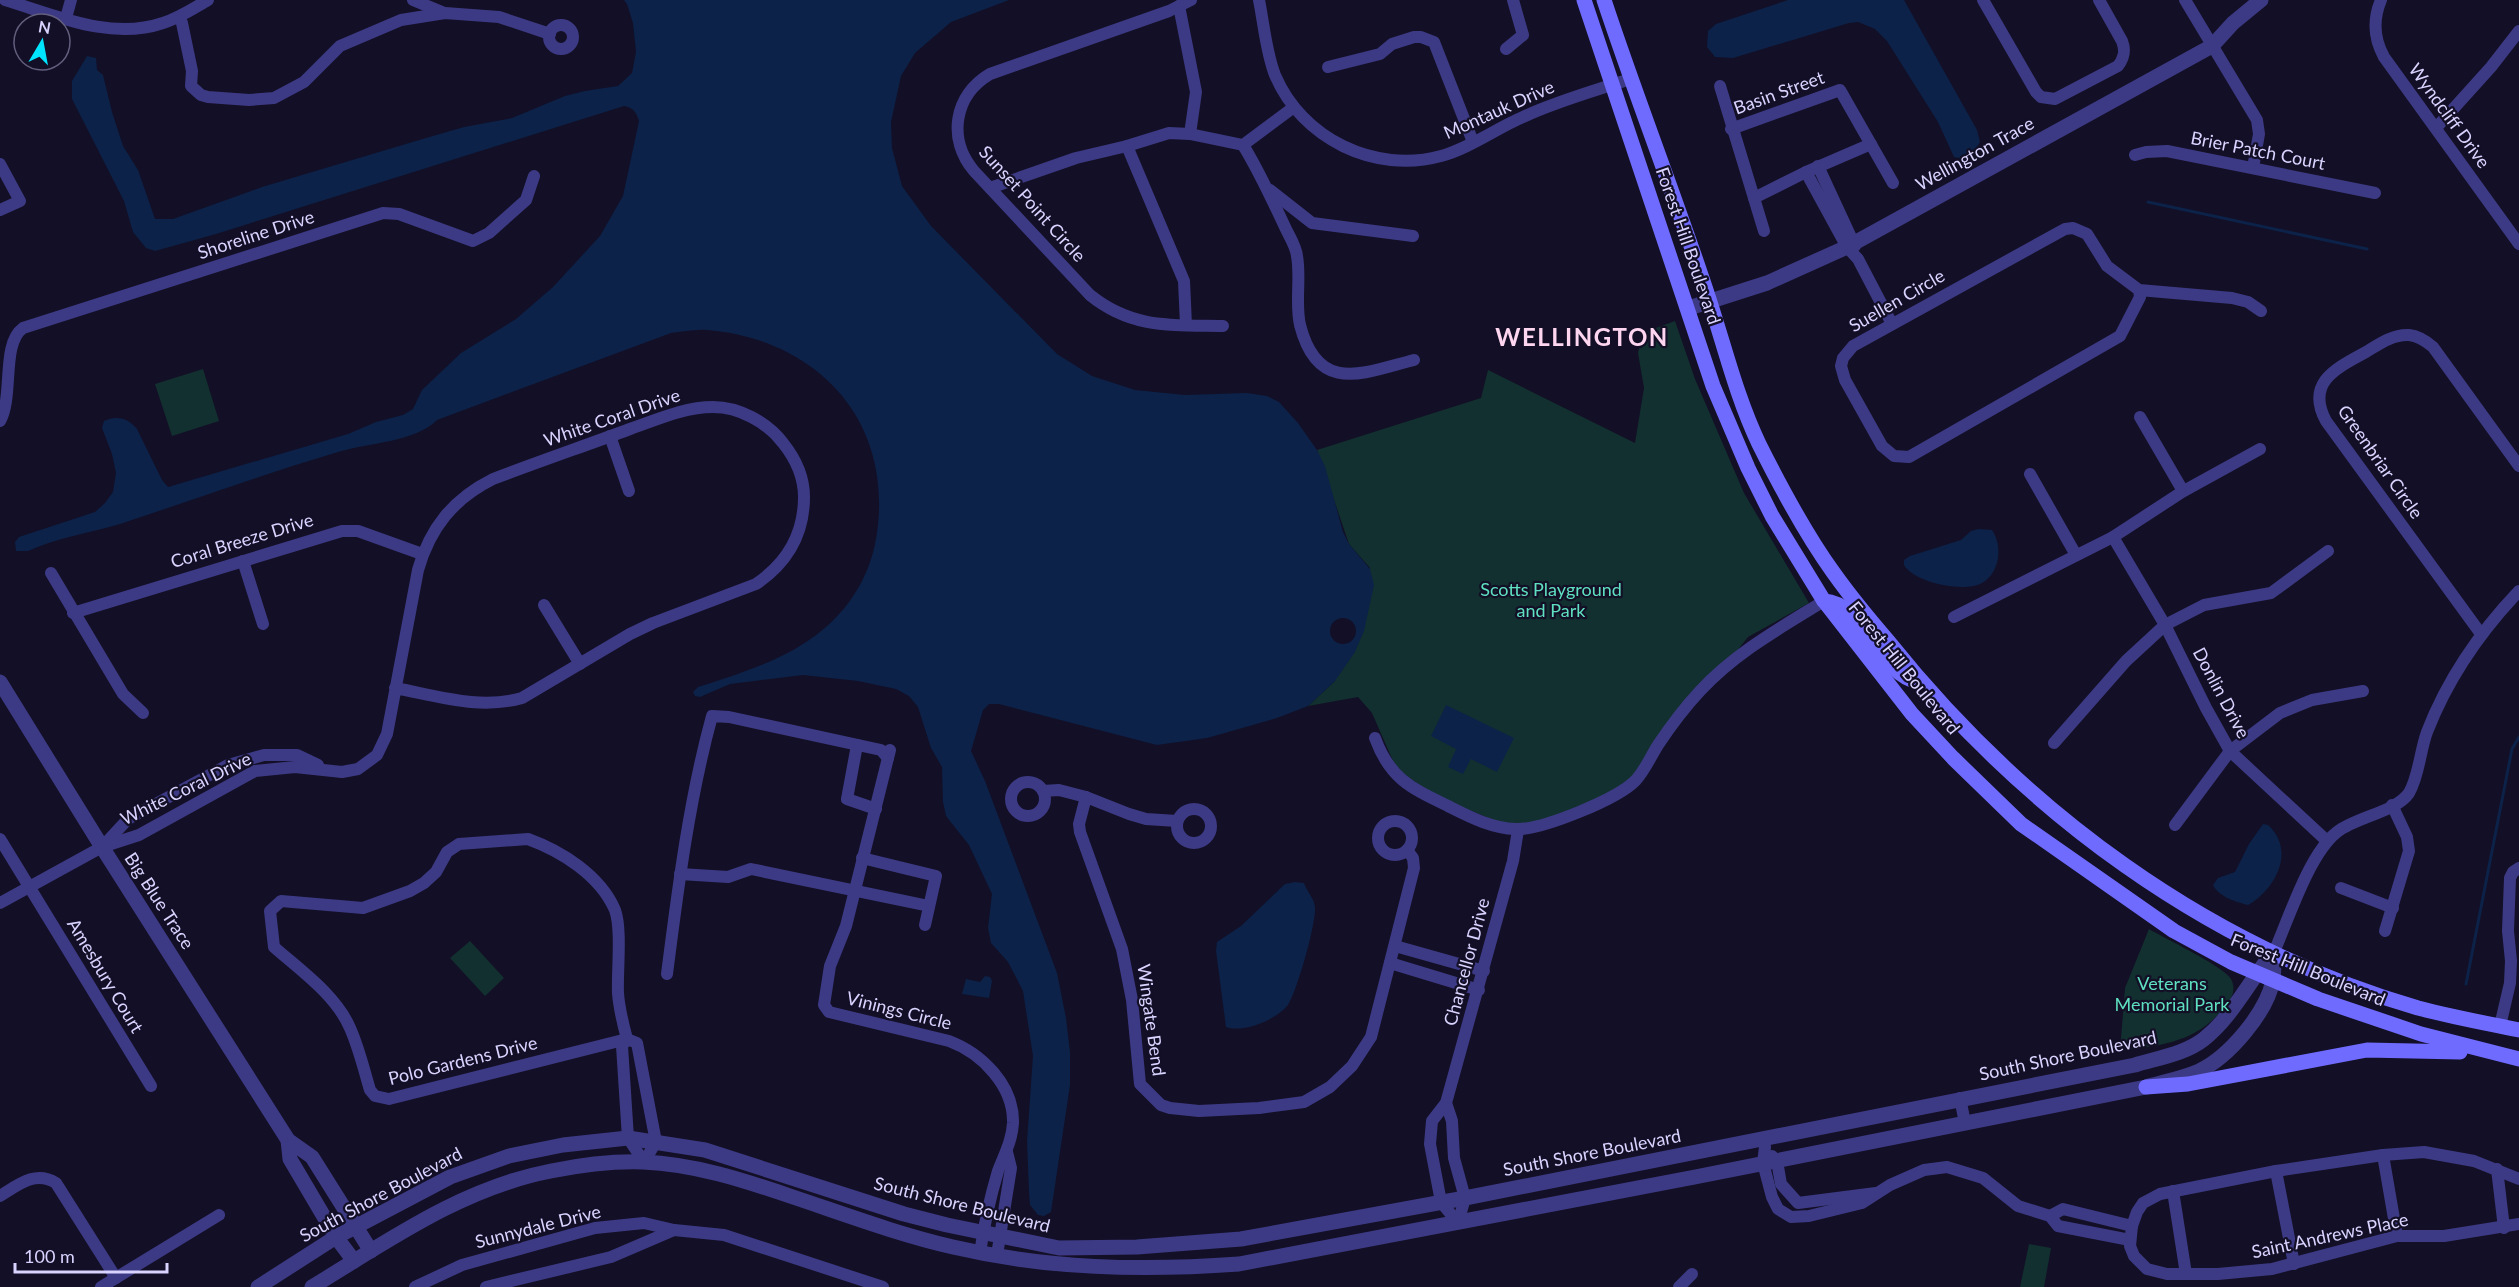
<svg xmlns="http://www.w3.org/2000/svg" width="2519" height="1287" font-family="Lato,sans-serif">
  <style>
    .green { fill: #12302f }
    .water { fill: #0c2248 }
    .pier { fill: #130f26 }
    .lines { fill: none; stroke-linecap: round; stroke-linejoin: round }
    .stream { stroke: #0c2248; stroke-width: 3 }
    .minor { stroke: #3d3a85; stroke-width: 12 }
    .tertiary { stroke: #3d3a85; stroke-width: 15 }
    .secondary { stroke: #6f6bff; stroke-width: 15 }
    .labels { text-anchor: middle; stroke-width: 4.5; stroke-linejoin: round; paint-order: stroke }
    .street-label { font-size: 18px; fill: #d9d4ff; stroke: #130f26 }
    .park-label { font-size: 18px; fill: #5fe0c0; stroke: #130f26 }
    .district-label { font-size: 24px; font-weight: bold; letter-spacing: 1.5px; fill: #ffd6f0; stroke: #130f26 }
  </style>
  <rect width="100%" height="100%" fill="#130f26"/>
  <!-- green -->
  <g class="green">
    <path d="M1675,321L1695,379L1744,493L1809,603L1748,637L1622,795L1518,830L1440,798L1397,770L1372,713L1358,697L1308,706L1335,681L1370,568L1349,544L1317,450L1481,398L1488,370L1635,443L1644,388L1638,353L1642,333Z"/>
    <path d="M203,369L219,421L172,436L155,384Z"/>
    <path d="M2149,929C2164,938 2225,967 2231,979C2237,990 2231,1000 2224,1008C2195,1043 2162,1045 2120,1051L2125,988Z"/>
    <path d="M470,941L504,978L485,996L450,958Z"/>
    <path d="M2029,1244L2051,1248L2044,1287H2020Z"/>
  </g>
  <!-- water -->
  <g class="water">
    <path d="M624,0H1009L951,22L915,53L901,76L891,122L892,148L902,186L931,226L1057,354L1092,376L1135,390L1185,395L1247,393L1267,396L1279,402L1298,423L1317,450L1325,466L1343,532L1349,544L1370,569L1374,585L1364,631L1355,652L1335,681L1308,706L1277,718L1207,738L1157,745L999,704H989L983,710L971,751L985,781L1057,973L1066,1018L1070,1052V1085L1051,1212L1044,1216L1038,1215L1030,1205L1029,1193L1027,1141L1033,1056L1023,991L1008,962L991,943L988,928L992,894L969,845L946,816L943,802L942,767L931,748L918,707L909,696L896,689L858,681L803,675L730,684L700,697L695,696L693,692L698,687C754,669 812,652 849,602C870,574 878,543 879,509C882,406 806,338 707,330C695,329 682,332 671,333L437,420C416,442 367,443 338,452C264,474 193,500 120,524C89,533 57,538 28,551H16L15,542L19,537L95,512L105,503L113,492L116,473L112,454L102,428L104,421C117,415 128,418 137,429L162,480L168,487L348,434L376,422L403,415L413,409L422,390L461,353L516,319L553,287L600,236L623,196L639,121C636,112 634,108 624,106L216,234L155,251L146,248L133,232L124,201L72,99V81L87,56L96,58L97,70L103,75L112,112L123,146L138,170L155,219H173L262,187L426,138L464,127L512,118L565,96L585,91L618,86L632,73L636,52L633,23L627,4Z"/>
    <path d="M1788,0H1904L1977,130L1980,142L1975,150L1963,159L1954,157L1938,122L1887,41L1875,29L1858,22L1849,23L1733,58L1715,57L1707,47L1708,31L1716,24Z"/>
    <path d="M1979,529L1992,530C2003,546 2000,573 1982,583C1964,593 1915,583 1904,565V560L1910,556L1961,540L1971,531Z"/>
    <path d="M1446,705L1514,738L1497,772L1471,759L1463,774L1448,767L1456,749L1431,736Z"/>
    <path d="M2263,824L2268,825C2296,850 2276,889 2248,905C2236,902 2219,897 2213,885L2218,878L2235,872L2249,844Z"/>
    <path d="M1295,882L1304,883C1307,892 1315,899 1315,908C1316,924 1297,992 1288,1005C1276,1020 1244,1033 1226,1027L1216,951L1217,942L1241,926L1285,884Z"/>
    <path d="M985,976L990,977L992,981L989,998L962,994L966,979L980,982Z"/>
  </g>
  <!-- pier -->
  <circle class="pier" cx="1343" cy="631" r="13"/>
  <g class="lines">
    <!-- stream -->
    <g class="stream">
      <path d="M2148,202L2367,249"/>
      <path d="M2466,984L2512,749L2519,737"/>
    </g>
    <!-- minor -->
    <g class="minor">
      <path d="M5,0C55,15 110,41 163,23C179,18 194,8 208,0"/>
      <path d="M413,0L442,12"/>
      <path d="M1191,0L1169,11L990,74C954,95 947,139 974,171L1090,295C1132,329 1172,325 1223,326"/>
      <path d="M1259,0C1264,25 1266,52 1275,75C1302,139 1375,174 1441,156C1470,148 1495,129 1523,117C1557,101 1594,91 1630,79"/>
      <path d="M1983,0L2036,92L2041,97L2055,99L2118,66C2124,58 2126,51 2122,41L2099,0"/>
      <path d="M2185,0L2257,120L2259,134L2253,168"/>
      <path d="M2381,0C2373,19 2374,39 2384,57L2519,244"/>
      <path d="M1179,6L1196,92L1190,134"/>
      <path d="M179,17L182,23L192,71L191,86L201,95L208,97L249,100L274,98L304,82L340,46L401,20L445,13L499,17L550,34"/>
      <path d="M66,18L71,0"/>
      <circle cx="561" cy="37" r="12"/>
      <path d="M1506,49L1523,35L1513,0"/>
      <path d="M1328,67L1380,54L1392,44L1414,37H1421L1434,42L1473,142"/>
      <path d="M1720,86L1764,231"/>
      <path d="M2436,128L2491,67L2519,31"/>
      <path d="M1731,129L1840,90L1893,183"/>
      <path d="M1243,145C1259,171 1272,199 1285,227C1289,236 1296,246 1297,256C1301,278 1295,303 1300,325C1318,395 1363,373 1414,360"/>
      <path d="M1127,146L1184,281L1186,325"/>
      <path d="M2135,155L2146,152L2167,151L2375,193"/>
      <path d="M0,164L20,201L0,210"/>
      <path d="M1818,166L1855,246"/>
      <path d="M1806,172L1847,247L1858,259L1892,324"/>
      <path d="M990,188L1076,158L1127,146L1169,133L1190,134L1243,145L1294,107"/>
      <path d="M1270,190L1312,223L1413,236"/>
      <path d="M1754,198L1806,172L1871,144"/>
      <path d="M2139,290L2140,297L2120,336L1909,457L1894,456L1882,446L1845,380L1841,366L1843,358L1853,346L2065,229L2073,228L2087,234L2107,266L2139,290L2232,298L2248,302L2261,311"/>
      <path d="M2140,417L2183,491"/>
      <path d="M0,421C14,396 1,344 23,328L383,213L399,214L473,241L489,233L526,200L534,176"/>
      <path d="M610,436L629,491"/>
      <path d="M2030,474L2076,555"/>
      <path d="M2113,537L2165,625L2206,708L2230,751L2327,841"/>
      <path d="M243,561L263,624"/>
      <path d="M51,573L123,694L143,713"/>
      <path d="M544,605L580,664"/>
      <path d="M73,613L342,531H358L422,554"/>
      <path d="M1954,617L2113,537L2182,492L2260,449"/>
      <path d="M2481,634L2326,421C2305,382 2337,368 2366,352C2379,344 2393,334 2409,335C2419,336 2426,341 2433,347L2519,466"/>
      <path d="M1375,738C1390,779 1411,788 1448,806C1470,817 1491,828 1516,829C1542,830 1618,799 1636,780C1645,770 1651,756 1658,745C1670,727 1685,707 1700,691C1735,653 1780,628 1824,601"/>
      <path d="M2054,743L2126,661L2165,625L2204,605L2271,593L2328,551"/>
      <path d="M857,745L847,799L876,809"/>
      <path d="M890,750L846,926L830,966L824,1005L829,1012L949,1041C981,1053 1014,1085 1013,1123C1012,1141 1004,1155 998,1171C990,1198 984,1225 980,1253"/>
      <circle cx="1028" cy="799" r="17"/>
      <path d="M1043,791L1059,790L1086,797L1129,814L1146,819L1177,821"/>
      <path d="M1086,797L1079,824L1080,832L1122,949L1132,1000L1140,1084L1161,1105L1170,1108L1199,1111L1259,1108L1304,1102L1330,1087L1352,1066L1371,1037L1414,868L1413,858L1407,850"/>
      <circle cx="1194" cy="826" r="17"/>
      <circle cx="1395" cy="838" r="17"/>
      <path d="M2175,825L2230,751L2280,713L2312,700L2363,691"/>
      <path d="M0,839L151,1086"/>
      <path d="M528,839C561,851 600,875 615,910C622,929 617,972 618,993C619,1008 623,1024 627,1039L389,1099L375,1096L370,1090C364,1070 359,1048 350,1028C336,995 300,970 274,947L270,911L281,901L363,908L410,891L424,883L436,872L447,852L459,844Z"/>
      <path d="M103,846L128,819L228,765L264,755H297L318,765"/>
      <path d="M862,858L936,876L925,925"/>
      <path d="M680,874L728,877L751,869L929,906"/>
      <path d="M2341,888L2393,908"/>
      <path d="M0,903L102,847L139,835L255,771L295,767L342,772L358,769L377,755L387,734L418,570C430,528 453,499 493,479C538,462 584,446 630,429C656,420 684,407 713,407C739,407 767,422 783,443C795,458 804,477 804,497C804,535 787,563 756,584L653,623L630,634L522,698C480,710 438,696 395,688"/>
      <path d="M2385,931L2409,851L2407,837L2392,805"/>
      <path d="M1395,946L1484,971"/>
      <path d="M2274,952C2289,918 2309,854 2337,832C2356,817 2396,812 2409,793C2419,776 2420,751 2427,732C2448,678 2479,633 2519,591"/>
      <path d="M1390,963L1479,990"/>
      <path d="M667,974C678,888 689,800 712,716L729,717L881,750L888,758"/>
      <path d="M2500,1026L2510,983L2511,961L2508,931L2510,878L2513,872L2519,868"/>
      <path d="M627,1039L637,1043L656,1142L644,1162L628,1138L622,1046Z"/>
      <path d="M1960,1098L1965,1123"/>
      <path d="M1446,1103L1452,1121L1454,1158L1465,1198L1458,1223"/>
      <path d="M1763,1138L1765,1147L1763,1163L1772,1197L1778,1209L1791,1217L1809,1216L1862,1203L1890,1185L1924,1170L1947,1167L1983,1178L2018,1206L2050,1216L2058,1226L2130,1240"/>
      <path d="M2383,1155L2397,1236"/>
      <path d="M1772,1156L1777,1161L1781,1184L1798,1203L1876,1193"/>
      <path d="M2497,1169L2504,1228"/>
      <path d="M2276,1171L2294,1264"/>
      <path d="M2519,1179L2474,1161L2424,1152L2383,1155L2276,1171L2160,1194L2143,1203L2137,1212L2132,1226L2130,1246L2134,1256L2147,1269L2167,1274H2218L2272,1269L2397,1236H2444L2519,1224"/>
      <path d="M2173,1191L2186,1274"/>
      <path d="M0,1196C18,1185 35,1170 56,1183L116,1278"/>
      <path d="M2050,1216L2063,1209L2132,1226"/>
      <path d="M1458,1223L1441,1202L1430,1144L1432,1121L1446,1103L1513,861L1518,830"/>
      <path d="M997,1255L1011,1168L1007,1152"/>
      <path d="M101,1287L219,1215"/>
      <path d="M415,1287L462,1265L595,1228L644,1223L674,1230L724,1235L883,1287"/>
      <path d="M486,1287L611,1257L674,1230"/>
      <path d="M1679,1287L1692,1274"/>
    </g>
    <!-- tertiary -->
    <g class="tertiary">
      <path d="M1689,308L1767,283L1847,247L2212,46L2233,23L2261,0"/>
      <path d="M0,682L102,847L288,1140L312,1157L371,1251"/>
      <path d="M288,1140L290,1159L336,1237L354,1261"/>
      <path d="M258,1287L336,1237L450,1177L509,1156L563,1145L628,1138L705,1150L904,1214L947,1225L1059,1248L1137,1247L1241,1239L1465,1198L2135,1065C2158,1058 2185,1054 2204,1039C2234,1015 2249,980 2274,952"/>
      <path d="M312,1287C388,1241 462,1188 551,1171C581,1165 613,1161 643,1162C694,1164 743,1180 790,1196C844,1214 897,1234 953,1247C1047,1269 1142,1271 1239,1264L1695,1177L2146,1087C2163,1082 2183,1078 2199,1071C2229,1057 2267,1012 2273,980C2274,971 2274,961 2274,952"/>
    </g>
    <!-- secondary -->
    <g class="secondary">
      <path d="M1584,0L1713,386L1748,468L1772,516L1824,601L1912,714L1953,758L2021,824L2174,931L2231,962L2318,999L2421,1034L2519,1059"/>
      <path d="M1604,0C1637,100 1676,198 1709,299C1725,348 1737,398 1759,444C1779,484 1807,536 1833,572C1850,596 1869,619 1888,641C2024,811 2207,947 2418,1008C2452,1017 2485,1023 2519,1030"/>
      <path d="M1824,601C1865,603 1875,674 1921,683"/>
      <path d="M2146,1087L2188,1084L2367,1050L2460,1052"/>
    </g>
  </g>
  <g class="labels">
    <!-- street labels -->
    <g class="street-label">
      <text transform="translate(1779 93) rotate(-20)" y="6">Basin Street</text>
      <text transform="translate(1499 110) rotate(-24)" y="6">Montauk Drive</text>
      <text transform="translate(2449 116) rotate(54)" y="6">Wyndcliff Drive</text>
      <text transform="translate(2258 151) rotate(11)" y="6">Brier Patch Court</text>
      <text transform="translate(1975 154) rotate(-29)" y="6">Wellington Trace</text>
      <text transform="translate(1032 204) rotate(48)" y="6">Sunset Point Circle</text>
      <text transform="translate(256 235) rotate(-18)" y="6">Shoreline Drive</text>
      <text transform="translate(1688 246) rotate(71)" y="6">Forest Hill Boulevard</text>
      <text transform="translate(1897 301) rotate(-30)" y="6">Suellen Circle</text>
      <text transform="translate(612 418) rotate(-19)" y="6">White Coral Drive</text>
      <text transform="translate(2380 462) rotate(55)" y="6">Greenbriar Circle</text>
      <text transform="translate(242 541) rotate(-17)" y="6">Coral Breeze Drive</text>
      <text transform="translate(1904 668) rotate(51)" y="6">Forest Hill Boulevard</text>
      <text transform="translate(2221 693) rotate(62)" y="6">Donlin Drive</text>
      <text transform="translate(186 789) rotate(-26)" y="6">White Coral Drive</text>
      <text transform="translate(159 901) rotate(57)" y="6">Big Blue Trace</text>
      <text transform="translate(1467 962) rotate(-75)" y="6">Chancellor Drive</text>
      <text transform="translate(2308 970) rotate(22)" y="6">Forest Hill Boulevard</text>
      <text transform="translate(105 976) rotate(59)" y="6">Amesbury Court</text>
      <text transform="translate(899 1011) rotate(14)" y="6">Vinings Circle</text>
      <text transform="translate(1151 1020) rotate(82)" y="6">Wingate Bend</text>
      <text transform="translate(2068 1056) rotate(-12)" y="6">South Shore Boulevard</text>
      <text transform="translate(463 1061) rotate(-14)" y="6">Polo Gardens Drive</text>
      <text transform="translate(1592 1153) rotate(-11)" y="6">South Shore Boulevard</text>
      <text transform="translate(381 1195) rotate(-28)" y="6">South Shore Boulevard</text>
      <text transform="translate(962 1205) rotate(14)" y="6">South Shore Boulevard</text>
      <text transform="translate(538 1227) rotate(-14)" y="6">Sunnydale Drive</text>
      <text transform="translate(2330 1236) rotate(-12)" y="6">Saint Andrews Place</text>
    </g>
    <!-- park labels -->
    <g class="park-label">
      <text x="1551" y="596">Scotts Playground<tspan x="1551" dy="21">and Park</tspan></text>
      <text x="2172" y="990">Veterans<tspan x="2172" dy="21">Memorial Park</tspan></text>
    </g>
    <!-- district labels -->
    <g class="district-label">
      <text x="1582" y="346">WELLINGTON</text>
    </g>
  </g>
  <!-- north arrow -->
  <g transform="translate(42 42) rotate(10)"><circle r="28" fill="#130f26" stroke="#625e7d" stroke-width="1.5"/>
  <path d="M0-4.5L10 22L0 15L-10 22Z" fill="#00e5ff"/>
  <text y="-9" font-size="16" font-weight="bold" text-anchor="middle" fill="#d9d4ff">N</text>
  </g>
  <!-- scale -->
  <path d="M15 1263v9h152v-9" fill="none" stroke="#d9d4ff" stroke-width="3"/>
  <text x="24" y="1263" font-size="18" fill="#d9d4ff" stroke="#130f26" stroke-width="4.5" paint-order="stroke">100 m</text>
</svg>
